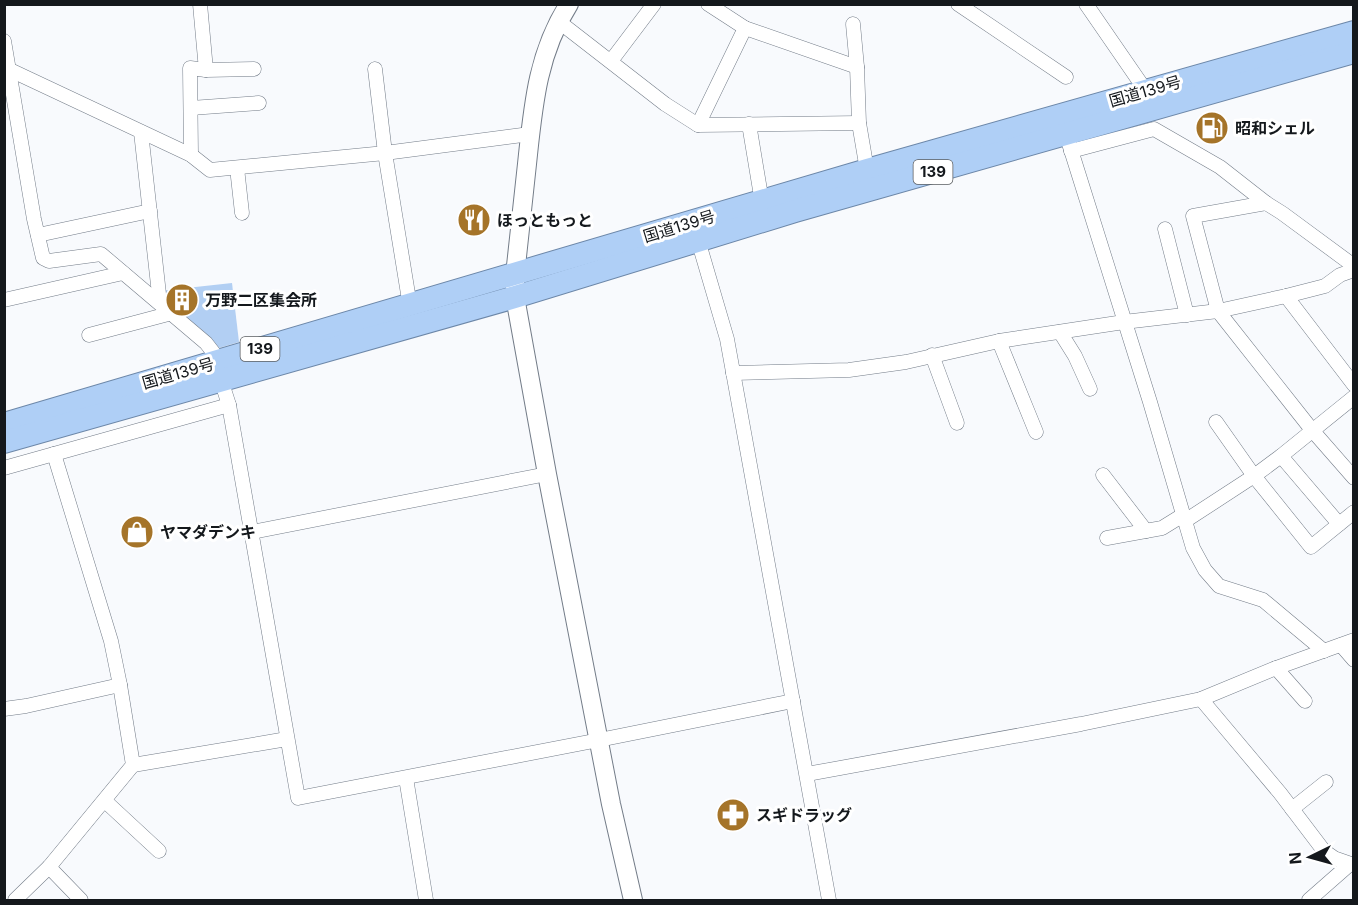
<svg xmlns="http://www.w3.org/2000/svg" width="1358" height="905" font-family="Inter,'Noto Sans JP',sans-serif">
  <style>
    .green { fill: #b2cff3 }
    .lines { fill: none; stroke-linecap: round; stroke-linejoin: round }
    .minor-casing { stroke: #737c88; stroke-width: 15 }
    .tertiary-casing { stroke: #737c88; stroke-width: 20 }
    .trunk-casing { stroke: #6c87a8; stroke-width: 24 }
    .minor { stroke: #fff; stroke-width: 14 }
    .tertiary { stroke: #fff; stroke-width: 18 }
    .trunk { stroke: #afcff6; stroke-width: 22 }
    .labels { text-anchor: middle; stroke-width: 6; stroke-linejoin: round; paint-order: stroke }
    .shield { fill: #fff; stroke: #5a5d60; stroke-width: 1.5 }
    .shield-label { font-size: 15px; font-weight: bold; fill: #14181c }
    .street-label { font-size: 16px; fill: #14181c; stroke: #fff }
    .poi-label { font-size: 16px; font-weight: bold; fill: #14181c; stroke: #fff; text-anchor: start }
  </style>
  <rect width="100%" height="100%" fill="#f8fafd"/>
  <!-- green -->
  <path class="green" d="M232,283L239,342L212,350L160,303L159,291Z"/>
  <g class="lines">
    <!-- minor casing -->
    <g class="minor-casing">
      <g id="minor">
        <path d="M200,4L206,70"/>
        <path d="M708,4L745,28L857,67"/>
        <path d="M958,4L1066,77"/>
        <path d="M1086,4L1146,91"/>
        <path d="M558,21L665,104L698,125L859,123"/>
        <path d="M853,24L857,67L859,123L867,170"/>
        <path d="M4,41L34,219L43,258L49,261L101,254L206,343L220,361"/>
        <path d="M611,61L654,4"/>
        <path d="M8,69L191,155L210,170L385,153L530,134"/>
        <path d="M375,69L385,153L410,306"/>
        <path d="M191,108L259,103"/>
        <path d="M749,124L762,202"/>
        <path d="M698,125L745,28"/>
        <path d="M141,132L160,303"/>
        <path d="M1066,134L1150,402L1193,548L1205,570L1219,586L1263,600L1324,651"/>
        <path d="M1071,151L1154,129L1220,167L1266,203L1282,213L1354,266"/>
        <path d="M191,155L190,68L206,70L254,69"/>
        <path d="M237,168L242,213"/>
        <path d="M1266,203L1193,216L1218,311L1312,430L1354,478"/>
        <path d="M1165,229L1187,315"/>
        <path d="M38,235L150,211"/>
        <path d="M698,240L727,339L829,900"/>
        <path d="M1286,296L1354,385"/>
        <path d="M4,300L123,273"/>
        <path d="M1060,332L1075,356L1090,389"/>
        <path d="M89,335L172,313"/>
        <path d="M999,341L1036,432"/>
        <path d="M932,355L957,423"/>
        <path d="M733,373L849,370L906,362L999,341L1124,322L1218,311L1286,296L1325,286L1340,275L1354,270"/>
        <path d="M221,380L229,405L298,798L599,740L793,701"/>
        <path d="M1216,422L1254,476L1311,547L1354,512"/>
        <path d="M1281,456L1339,524"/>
        <path d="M4,468L229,405"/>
        <path d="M1103,475L1146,531"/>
        <path d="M1185,521L1254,476L1281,456L1354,397"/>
        <path d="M252,532L547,474"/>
        <path d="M1107,538L1162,528L1183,515"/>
        <path d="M1341,645L1354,660"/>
        <path d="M1276,668L1305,701"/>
        <path d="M1201,699L1280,793L1324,851L1334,858L1354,865"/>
        <path d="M4,709L26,706L120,685"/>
        <path d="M133,765L287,739"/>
        <path d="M807,774L1081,724L1201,699L1276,668L1354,640"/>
        <path d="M406,778L426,900"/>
        <path d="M105,801L159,851"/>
        <path d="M1292,809L1326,782"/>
        <path d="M49,867L81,900"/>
        <path d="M15,900L49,867L133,765L120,685L111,641L54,454"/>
        <path d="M1309,900L1350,864"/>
      </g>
    </g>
    <!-- tertiary casing -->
    <g class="tertiary-casing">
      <path id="tertiary" d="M569,4C537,54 533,107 527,164C523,201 519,238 515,275V297L547,474L611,804L633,900"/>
    </g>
    <!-- trunk casing -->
    <g class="trunk-casing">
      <g id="trunk">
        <path d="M4,424L867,170L1354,32"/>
        <path d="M4,442L515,297L795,211L1354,52"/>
      </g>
    </g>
    <!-- minor -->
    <use href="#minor" class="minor"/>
    <!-- tertiary -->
    <use href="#tertiary" class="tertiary"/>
    <!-- trunk -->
    <use href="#trunk" class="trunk"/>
  </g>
  <!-- icons -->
  <defs>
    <g id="fuel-disc" transform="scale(1.725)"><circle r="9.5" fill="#a57429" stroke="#fff"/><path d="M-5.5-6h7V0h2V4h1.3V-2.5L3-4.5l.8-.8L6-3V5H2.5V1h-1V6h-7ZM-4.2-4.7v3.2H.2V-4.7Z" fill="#fff"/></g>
    <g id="restaurant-disc" transform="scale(1.725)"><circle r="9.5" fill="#a57429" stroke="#fff"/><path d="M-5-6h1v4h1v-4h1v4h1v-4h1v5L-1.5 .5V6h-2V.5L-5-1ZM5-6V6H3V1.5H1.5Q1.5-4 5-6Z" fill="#fff"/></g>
    <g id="building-disc" transform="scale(1.725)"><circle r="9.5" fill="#a57429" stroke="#fff"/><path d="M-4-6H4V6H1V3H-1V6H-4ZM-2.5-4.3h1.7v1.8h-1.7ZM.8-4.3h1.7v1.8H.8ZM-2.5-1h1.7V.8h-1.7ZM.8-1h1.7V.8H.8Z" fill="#fff"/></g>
    <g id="shop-disc" transform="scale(1.725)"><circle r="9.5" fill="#a57429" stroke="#fff"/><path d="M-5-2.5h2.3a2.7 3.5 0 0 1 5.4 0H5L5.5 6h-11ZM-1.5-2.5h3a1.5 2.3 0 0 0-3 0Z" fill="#fff"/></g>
    <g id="pharmacy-disc" transform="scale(1.725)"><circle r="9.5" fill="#a57429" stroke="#fff"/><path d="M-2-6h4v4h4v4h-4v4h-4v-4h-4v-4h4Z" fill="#fff"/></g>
  </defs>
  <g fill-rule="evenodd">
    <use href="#fuel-disc" x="1212" y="128"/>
    <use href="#restaurant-disc" x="474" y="220"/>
    <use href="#building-disc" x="182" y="300"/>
    <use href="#shop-disc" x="137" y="532"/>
    <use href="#pharmacy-disc" x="733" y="815"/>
  </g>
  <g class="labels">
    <!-- shield labels -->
    <g class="shield">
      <rect x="913.5" y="160" width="39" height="24" rx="4.5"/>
      <rect x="240.5" y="337" width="39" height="24" rx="4.5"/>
    </g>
    <g class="shield-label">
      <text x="933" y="177">139</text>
      <text x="260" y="354">139</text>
    </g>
    <!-- street labels -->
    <g class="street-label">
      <text transform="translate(1145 91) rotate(-16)" y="6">国道139号</text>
      <text transform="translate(679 226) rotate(-17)" y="6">国道139号</text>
      <text transform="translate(178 373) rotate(-16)" y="6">国道139号</text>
    </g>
    <!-- poi labels -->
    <g class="poi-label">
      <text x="1235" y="134">昭和シェル</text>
      <text x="497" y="226">ほっともっと</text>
      <text x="205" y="306">万野二区集会所</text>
      <text x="160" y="538">ヤマダデンキ</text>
      <text x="756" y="821">スギドラッグ</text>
    </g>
  </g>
  <!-- border -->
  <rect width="1358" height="905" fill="none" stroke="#14181c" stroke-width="12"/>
  <!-- north arrow -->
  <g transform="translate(1310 857) rotate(265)" stroke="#ffffff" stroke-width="4.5" paint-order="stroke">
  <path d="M0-4.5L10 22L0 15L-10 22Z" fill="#14181c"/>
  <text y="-9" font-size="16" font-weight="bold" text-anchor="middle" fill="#14181c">N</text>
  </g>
</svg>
